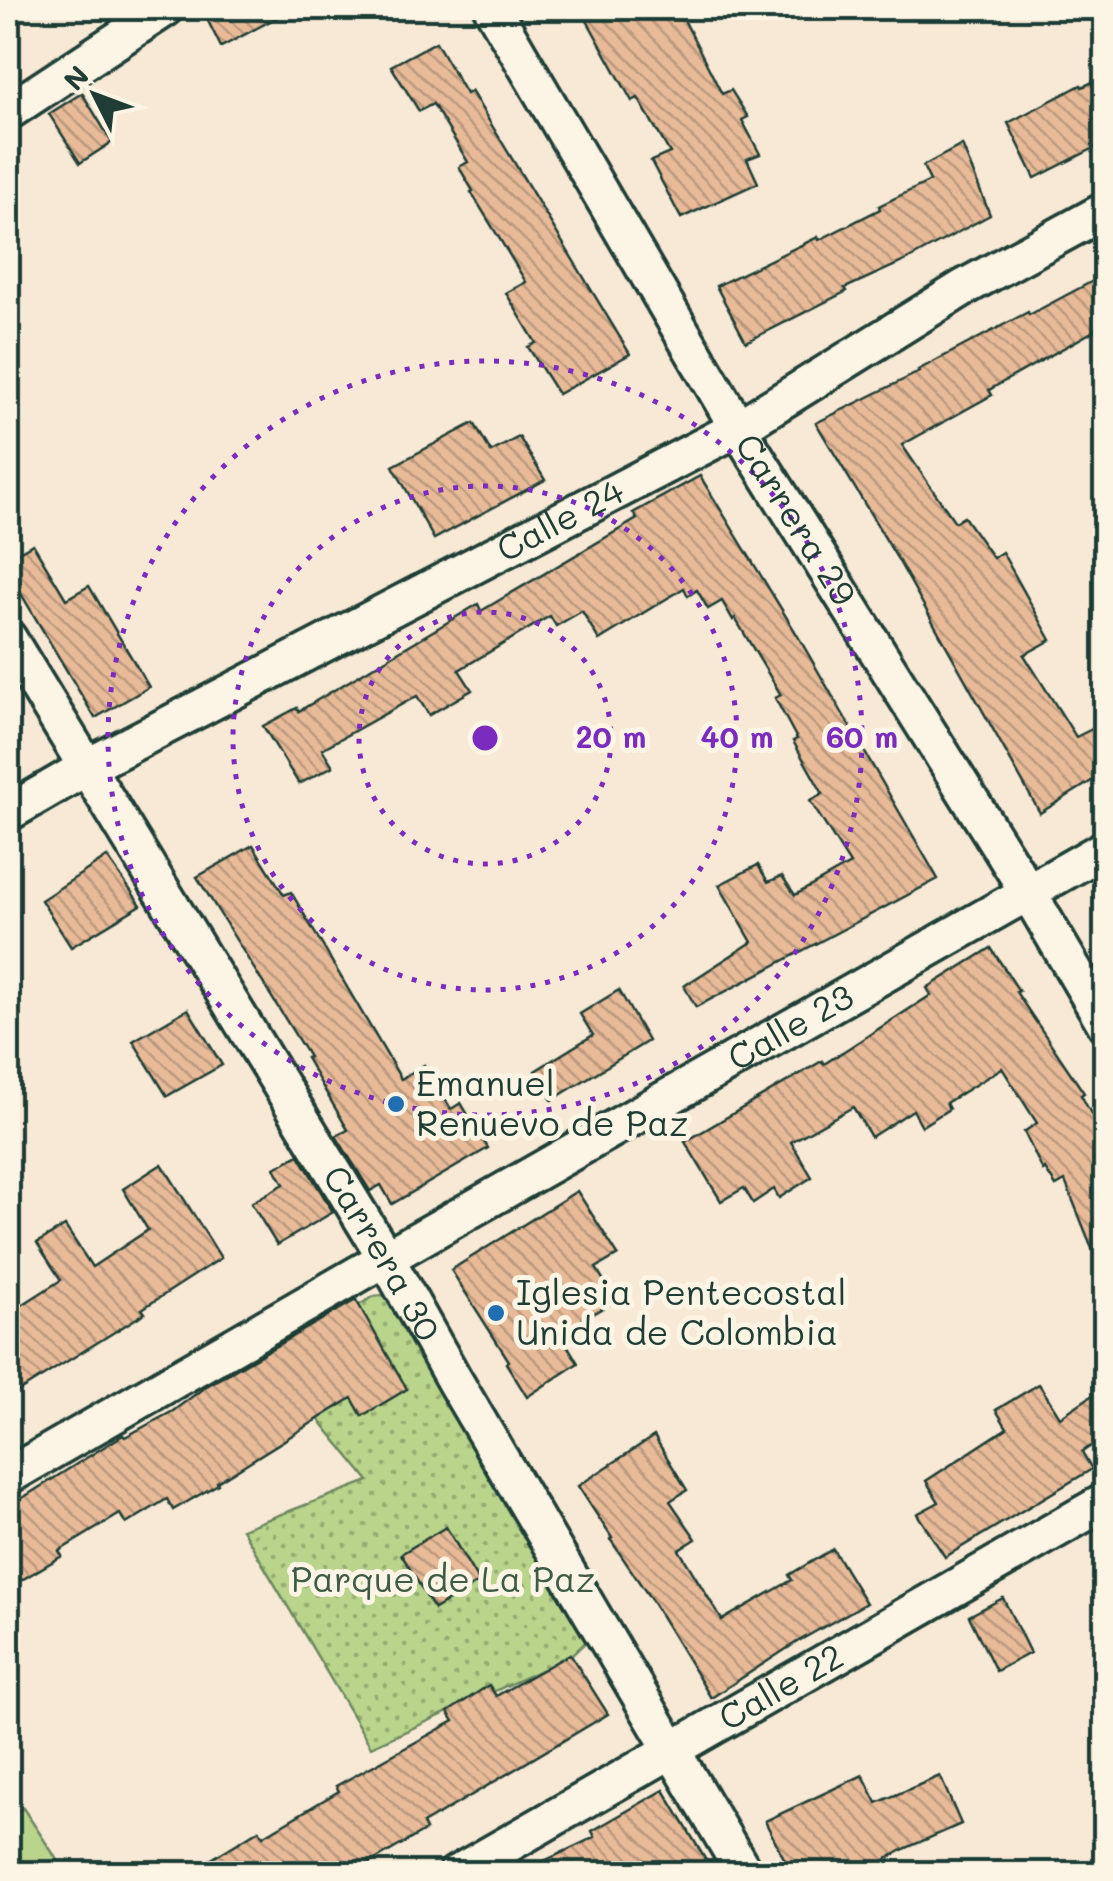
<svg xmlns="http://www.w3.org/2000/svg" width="1113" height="1881" font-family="Mali,sans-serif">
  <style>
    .grass { fill: url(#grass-dots); stroke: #6c8860; stroke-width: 2.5 }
    .pitch { fill: #b9d48b; stroke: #6c8860; stroke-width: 2.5 }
    .building { fill: url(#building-back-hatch); stroke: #1f3d34; stroke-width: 2.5 }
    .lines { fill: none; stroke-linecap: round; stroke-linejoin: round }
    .street-casing { stroke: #1f3d34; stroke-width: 42 }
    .street { stroke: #fcf5e5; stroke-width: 35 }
    .ring { fill: none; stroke: #7b2cbf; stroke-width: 5; stroke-dasharray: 5 10 }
    .poi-dot { fill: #1f6fb2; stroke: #fcf5e5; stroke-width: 4 }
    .labels { text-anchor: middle; stroke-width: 10; stroke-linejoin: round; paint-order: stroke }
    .street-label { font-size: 35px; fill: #1f3d34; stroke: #fcf5e5 }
    .poi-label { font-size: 35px; fill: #1f3d34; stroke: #fcf5e5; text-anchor: start }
    .park-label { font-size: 35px; fill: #3e5b45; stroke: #fcf5e5 }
    .centre { fill: #7b2cbf; stroke: #fcf5e5; stroke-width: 5 }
    .ring-label { font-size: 30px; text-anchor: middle; font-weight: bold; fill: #7b2cbf; stroke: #fcf5e5; stroke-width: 10; stroke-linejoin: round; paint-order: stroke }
  </style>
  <defs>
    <pattern id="grass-dots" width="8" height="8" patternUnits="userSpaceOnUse" patternTransform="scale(2.5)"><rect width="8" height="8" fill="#b9d48b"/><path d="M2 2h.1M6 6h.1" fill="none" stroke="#96ad72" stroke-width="1.8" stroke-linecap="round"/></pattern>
    <pattern id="building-back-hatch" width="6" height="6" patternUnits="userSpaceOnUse" patternTransform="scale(2.5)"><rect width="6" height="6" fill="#e8ba98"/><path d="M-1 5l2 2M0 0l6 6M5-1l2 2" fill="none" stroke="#bb987d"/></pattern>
  </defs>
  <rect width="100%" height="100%" fill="#f8e9d6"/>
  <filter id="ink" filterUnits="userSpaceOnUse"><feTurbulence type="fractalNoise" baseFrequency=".01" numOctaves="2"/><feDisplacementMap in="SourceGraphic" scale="20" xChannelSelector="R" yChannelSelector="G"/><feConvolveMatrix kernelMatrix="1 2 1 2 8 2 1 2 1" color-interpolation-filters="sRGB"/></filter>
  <g filter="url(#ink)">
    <!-- grass -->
    <path class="grass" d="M416,1292L608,1621L570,1657L371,1747L242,1529L369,1481L267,1356L375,1296Z"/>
    <!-- pitch -->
    <path class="pitch" d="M23,1808L66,1873H8V1816Z"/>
    <!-- building -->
    <g class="building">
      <path d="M227,8H295L221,47L207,19Z"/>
      <path d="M580,8H678L722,94L731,90L748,117L742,120L760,154L747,159L758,183L681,218L651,161L670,153L638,98L632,101Z"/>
      <path d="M436,42L466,94L471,91L630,354L558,394L528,347L536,343L506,293L526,282L471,192L473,191L459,167L468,162L433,104L419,111L391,66Z"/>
      <path d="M1106,76V142L1035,178L1008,123L1081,85L1082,87Z"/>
      <path d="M82,93L112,142L80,163L49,114Z"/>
      <path d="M962,145L990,215L907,260L845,288L847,291L746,342L716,286L818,237L819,240L880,209L879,206L930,181L923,166Z"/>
      <path d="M1106,274V324L989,390L992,395L902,445L955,522L964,517L993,558L1002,552L1051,640L1024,655L1076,737L1106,722V772L1040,813L897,558L816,423L919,372L918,370L1028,312L1029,315Z"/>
      <path d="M474,423L491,452L519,437L545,480L434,539L393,466Z"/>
      <path d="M700,476L796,633L938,879L696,1007L684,986L752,942L719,885L758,865L768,882L782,876L795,895L850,864L810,801L823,794L793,741L797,739L775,698L781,695L735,618L733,620L722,601L708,609L697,590L688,596L684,588L599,640L582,611L556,626L550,616L459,670L472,690L429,715L417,696L322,749L333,766L299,784L263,726L297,708L299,711L478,604L481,611L637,519L633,513Z"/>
      <path d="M33,544L66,599L89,586L149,687L95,718L8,572V558Z"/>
      <path d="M253,845L284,895L291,892L401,1079L424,1065L451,1109L461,1103L488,1148L392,1204L381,1185L370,1191L336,1136L348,1130L306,1058L309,1057L197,877Z"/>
      <path d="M107,857L141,905L71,947L41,900Z"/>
      <path d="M991,948L1019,991L1016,992L1084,1093L1081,1095L1106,1142V1278H1104L1065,1181L1056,1186L1045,1169L1043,1171L1024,1132L1037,1123L1002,1068L946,1103L949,1109L922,1126L913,1110L871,1137L853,1107L791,1142L812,1177L779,1198L774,1189L753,1203L744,1188L721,1201L685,1142L822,1061L824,1064L931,995L927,988Z"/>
      <path d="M619,990L648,1041L552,1100L535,1071L593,1035L580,1014Z"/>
      <path d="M188,1009L222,1065L167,1096L133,1041Z"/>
      <path d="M299,1155L333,1212L277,1245L251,1203L284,1184L275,1168Z"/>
      <path d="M162,1164L221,1258L142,1309L145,1313L8,1398V1314L61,1280L37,1243L65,1226L92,1267L148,1230L123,1189Z"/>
      <path d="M577,1191L618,1255L596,1268L616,1300L560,1333L578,1363L527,1397L506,1363L509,1361L451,1270Z"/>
      <path d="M356,1300L407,1389L362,1416L352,1398L217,1482L218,1484L173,1510L167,1499L126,1524L120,1514L59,1551L62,1556L8,1588V1507L123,1435L125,1437L173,1411L205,1387Z"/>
      <path d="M1039,1384L1060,1417L1106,1386V1436L1082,1452L1092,1469L945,1557L917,1514L939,1502L926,1481L1007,1428L996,1410Z"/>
      <path d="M654,1436L687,1490L670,1501L696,1539L679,1550L722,1620L792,1580L789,1575L833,1549L866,1603L797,1642L711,1698L652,1601L610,1539L612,1538L578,1486Z"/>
      <path d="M446,1527L479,1582L434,1609L401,1554Z"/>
      <path d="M1003,1598L1030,1653L996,1671L969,1616Z"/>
      <path d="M570,1654L608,1714L423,1824L426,1830L351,1874H187L259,1830L263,1836L339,1791L336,1786L454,1721L448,1712L489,1685L496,1696Z"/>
      <path d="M863,1775L877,1803L940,1776L961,1824L904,1849L861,1874H792L765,1821Z"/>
      <path d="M664,1790L714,1874H517L595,1837L592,1831Z"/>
    </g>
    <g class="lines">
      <!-- street casing -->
      <g class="street-casing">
        <g id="street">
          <path id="s1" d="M492,8L738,428L1028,892L1106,1025"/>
          <path d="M8,112L166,8"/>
          <path id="s2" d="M8,638L386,1258L454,1380L745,1874"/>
          <path id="s3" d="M8,813L87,767L738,428L963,288L1106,210"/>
          <path id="s4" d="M8,1476L386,1258L1106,848"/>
          <path id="s5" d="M456,1874L1106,1501"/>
        </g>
      </g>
      <!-- street -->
      <use href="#street" class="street"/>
    </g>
  </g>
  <!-- distance rings -->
  <g class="ring">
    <circle cx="485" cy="738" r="126"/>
    <circle cx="485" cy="738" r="252"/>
    <circle cx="485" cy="738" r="377"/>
  </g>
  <!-- markers -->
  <g class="poi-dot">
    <circle cx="396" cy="1104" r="10"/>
    <circle cx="496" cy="1313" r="10"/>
  </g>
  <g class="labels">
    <!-- street labels -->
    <g class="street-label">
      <text dy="12" stroke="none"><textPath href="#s1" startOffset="595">Carrera 29</textPath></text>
      <text dy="12" stroke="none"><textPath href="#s3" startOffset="625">Calle 24</textPath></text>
      <text dy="12" stroke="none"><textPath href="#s4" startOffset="902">Calle 23</textPath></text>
      <text dy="12" stroke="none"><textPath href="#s2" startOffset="720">Carrera 30</textPath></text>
      <text dy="12" stroke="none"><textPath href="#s5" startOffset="375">Calle 22</textPath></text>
    </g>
    <!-- poi labels -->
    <g class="poi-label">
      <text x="416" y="1096">Emanuel<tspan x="416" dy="40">Renuevo de Paz</tspan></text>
      <text x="516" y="1305">Iglesia Pentecostal<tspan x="516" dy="40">Unida de Colombia</tspan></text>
    </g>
    <!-- park labels -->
    <g class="park-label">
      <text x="443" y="1592">Parque de La Paz</text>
    </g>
  </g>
  <circle cx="485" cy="738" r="15" class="centre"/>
  <g class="ring-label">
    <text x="611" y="748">20 m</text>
    <text x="737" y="748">40 m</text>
    <text x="862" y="748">60 m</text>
  </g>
  <!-- margin -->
  <rect width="1113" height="1881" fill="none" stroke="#fcf5e5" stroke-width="40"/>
  <rect x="20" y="20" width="1073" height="1841" fill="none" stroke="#1f3d34" stroke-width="4" filter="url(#ink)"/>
  <!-- north arrow -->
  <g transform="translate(95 95) rotate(312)" stroke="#fcf5e5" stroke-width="8" paint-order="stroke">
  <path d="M0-8L18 38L0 25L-18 38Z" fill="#1f3d34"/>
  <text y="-15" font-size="28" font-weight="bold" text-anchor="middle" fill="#1f3d34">N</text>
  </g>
</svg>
